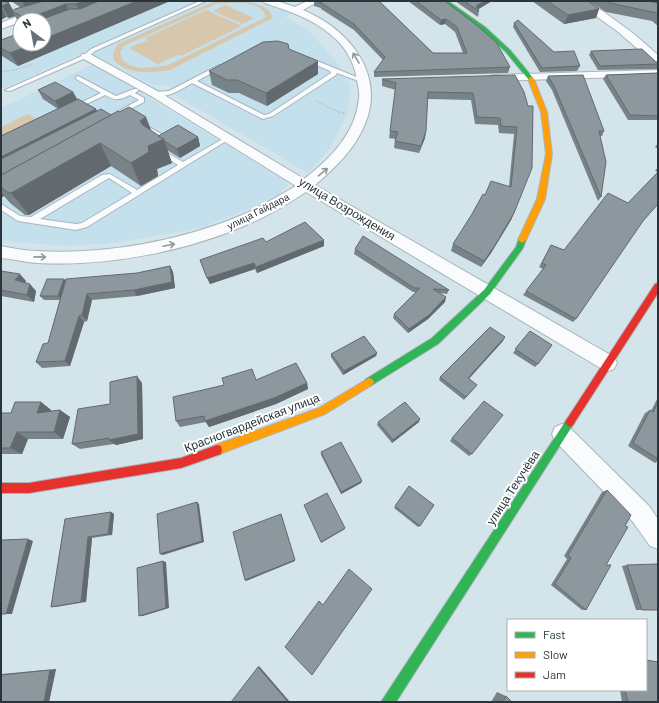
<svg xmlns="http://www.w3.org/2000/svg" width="659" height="703" font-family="Barlow,sans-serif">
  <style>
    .built { fill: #c5e0ed }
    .green { fill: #d7c7ac; fill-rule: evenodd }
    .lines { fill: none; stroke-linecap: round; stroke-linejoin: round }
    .lane-casing { stroke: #a9b5bb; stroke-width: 2 }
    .street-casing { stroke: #a9b5bb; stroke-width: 2 }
    .fast-casing { stroke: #a9b5bb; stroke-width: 2 }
    .slow-casing { stroke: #a9b5bb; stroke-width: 2 }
    .jam-casing { stroke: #a9b5bb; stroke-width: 2 }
    .path-far1 { stroke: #c0c5c8; stroke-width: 1.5; stroke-dasharray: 1.5 1; stroke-linecap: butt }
    .path { stroke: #c0c5c8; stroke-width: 2; stroke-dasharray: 2.5 1.5; stroke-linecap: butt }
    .lane { fill: #f9fbfc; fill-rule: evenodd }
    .street { fill: #f9fbfc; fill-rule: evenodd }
    .fast { fill: #30b455; fill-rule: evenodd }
    .slow { fill: #ff9f0a; fill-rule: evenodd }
    .jam { fill: #e5322d; fill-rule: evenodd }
    .wall { fill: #788388 }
    .shaded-wall { fill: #626a6f }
    .building { fill: #8c989e; stroke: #626a6f }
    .oneway { stroke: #91989b }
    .labels { text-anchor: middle; stroke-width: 4; stroke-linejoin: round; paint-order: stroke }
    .far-street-label { font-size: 10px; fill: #29353a; stroke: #fff }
    .street-label { font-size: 12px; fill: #29353a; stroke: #fff }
  </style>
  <rect width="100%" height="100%" fill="#d4e4eb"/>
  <!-- built -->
  <g class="built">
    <path d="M113,1H255L292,13L285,17L308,29L336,62L351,87L347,114L330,148L308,173L166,90L172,87L170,86L152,85L87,51L5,88L1,85V45L44,44Z"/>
    <path d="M94,64L136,90L290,182L275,199L200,228L116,243L66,246L15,242L1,239V108Z"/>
  </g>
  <!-- green -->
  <g class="green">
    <path d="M219,1C235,1 269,0 273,18L170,70C151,73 129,75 114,61L113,53L118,44L213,2ZM228,3C240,2 262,2 266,17L166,66L140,68L129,65L122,59L120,52L124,46L216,4Z"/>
    <path d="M225,5L254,18L242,24L213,11Z"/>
    <path d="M206,10L242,26L181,56L178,55L158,64L129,48L148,40L145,38Z"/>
    <path d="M28,114L40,121L1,138V127Z"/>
  </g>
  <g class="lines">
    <!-- lane casing -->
    <g class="lane-casing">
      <g id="lane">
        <path d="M200,1H206L95,51L88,57L10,91L5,90L84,55L91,49Z"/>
        <path d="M307,57L369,82L364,83L337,73L336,75L273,116L263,119L192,83C182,89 164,101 152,94L155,92L169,91L219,65L222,67L221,68L197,81L264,115L269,114L331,73L330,71L305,60V58Z"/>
        <path d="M78,76L116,96L134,89H138V91L135,93L144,98V102L119,115L117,114V112L139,100L130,95C120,100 115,101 105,95L76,109H72V107L101,93L76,79V77Z"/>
        <path d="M139,124H143L165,136V140L160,144H156L155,143L160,138L139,126Z"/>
        <path d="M226,137L231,138L87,227L76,230L18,221L1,210V204L20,216L31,217L102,175L110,174L137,190L178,165L158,152V150H162L183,162ZM109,178L132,193L82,223L76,224L40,219Z"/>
      </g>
    </g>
    <!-- street casing -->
    <g class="street-casing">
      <g id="street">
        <path d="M70,1H85L83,3L20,20V22L1,29V23L23,14Z"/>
        <path d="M263,1H277L295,7L307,1H319L303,10C348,29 386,73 365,124C355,149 335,168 315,185L614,357L617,363L614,369L608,371L602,369L306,192C289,203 272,214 253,222C190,251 107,267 37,263C25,262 13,259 1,258V246C13,248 25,251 37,251C104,255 181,241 242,215C261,207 278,196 296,186L151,96L82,58L81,56L82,54H90L159,92L304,179C331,158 356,133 359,98C360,93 358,86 357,80C354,61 345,46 330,34C311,18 288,11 265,3Z"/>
        <path d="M575,1H586L604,12L634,34L658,55V64L654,63L617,31Z"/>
        <path d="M658,70V76L493,81L487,78L493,75Z"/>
        <path d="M562,424L569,427L649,506L658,519V549L650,546L633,522L555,441L552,434L555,427Z"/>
      </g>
    </g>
    <!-- fast casing -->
    <g class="fast-casing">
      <g id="fast">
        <path d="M443,1H448L485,27L510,50L533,78V80H529L506,52L481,29Z"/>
        <path d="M522,237L526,240L523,248L490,294L438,344L372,385L369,386L366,385L364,382L366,379L432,338L484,290L516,247L519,238Z"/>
        <path d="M570,417L573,419L575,422L573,425L396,702H381L567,419Z"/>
      </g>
    </g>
    <!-- slow casing -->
    <g class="slow-casing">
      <g id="slow">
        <path d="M531,77L534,79L547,112L552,154L545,199L526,240L522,243L518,240L537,199L546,154L541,112L528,79Z"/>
        <path d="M369,378L372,379L374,382L372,385L325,414L217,455L213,454L212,450L213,446L319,408Z"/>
      </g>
    </g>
    <!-- jam casing -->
    <g class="jam-casing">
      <g id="jam">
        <path d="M658,283V293L573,425L570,427L567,425L565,422L567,419L655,284Z"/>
        <path d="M217,445L221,446L222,450L221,454L181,468L29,493H1V483H29L181,458Z"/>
      </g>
    </g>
    <!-- path-far1 -->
    <g class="path-far1">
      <path d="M1,72L23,68L33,64"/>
      <path d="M316,101L341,113"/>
    </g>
    <!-- path -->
    <path class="path" d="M338,112L346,114"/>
    <!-- lane -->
    <use href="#lane" class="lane"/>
    <!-- street -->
    <use href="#street" class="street"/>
    <!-- fast -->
    <use href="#fast" class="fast"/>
    <!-- slow -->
    <use href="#slow" class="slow"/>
    <!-- jam -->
    <use href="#jam" class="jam"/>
  </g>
  <!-- wall -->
  <g class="wall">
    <path d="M1,1L9,3L13,11L20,7L11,1H170L18,66L2,56L1,40L20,44L44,20H20V25L19,24L15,16L9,18L6,17L1,20Z"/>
    <path d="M314,1H379L433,53H463L455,32L445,24L440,25L408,1H445L510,67L508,73L374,77V72L383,60L354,30L321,9V8L314,6Z"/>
    <path d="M455,1H492L478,9L479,11L478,17Z"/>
    <path d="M532,1H588L599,9L596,18L564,24Z"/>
    <path d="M588,1H658V26L652,21L606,12Z"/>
    <path d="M514,23L554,52L580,66L577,71L540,72L513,27Z"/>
    <path d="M289,49L318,74L267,106L239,93H229L212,85L209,71Z"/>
    <path d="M591,51L656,62H658V69L598,70L589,55Z"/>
    <path d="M658,73V120H628L603,79L606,75Z"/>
    <path d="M548,76L604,131L602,136H600L601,197L598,201L552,90L546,81Z"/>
    <path d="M382,79L524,92L514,213L511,220L491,253L481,267L451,251L453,244L485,195L509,186L514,134L499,133L498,125L475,124L471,100L428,99L425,138L419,153L394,148L395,139L389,138L396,90L382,86Z"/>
    <path d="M38,90L73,92L77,99L96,109L97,111L111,115L152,132L158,136L198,137L200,146L180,158L167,150L172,163L157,169L158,176L141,186L111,166L29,215H25L10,203L4,196L2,197L1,196V136L58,109L43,99Z"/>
    <path d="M658,143V149L655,147Z"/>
    <path d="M658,167V204L641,223L576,319L573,322L523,295L543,269L539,267L551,245L564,250L628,203L658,172L655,171Z"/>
    <path d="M266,242L324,246L257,273L255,269L210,284L200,260Z"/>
    <path d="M355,249L449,290L447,294L440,293L445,302L428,319L408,333L393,318L394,314L416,292H413L354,254Z"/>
    <path d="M170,266L173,272L175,288L137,296L92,300L87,321L84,322L70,366L42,368L36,362L48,343L60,300H44L40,296L64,279L66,281L137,273Z"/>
    <path d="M1,271L26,281L25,283L36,291L34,302L1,296Z"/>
    <path d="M530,331L538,364L535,367L513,353Z"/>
    <path d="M503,341L469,379L477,385L464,400L439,380L440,377Z"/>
    <path d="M377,353L376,356L343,375L331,357V354Z"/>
    <path d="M256,380L307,383L308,389L276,404L218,424L209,427L206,422L180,427L176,421Z"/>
    <path d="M142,383L143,439L116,445L114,444L80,449L72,444L110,404Z"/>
    <path d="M658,397V461L655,463L628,446L645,413L650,410L651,411Z"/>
    <path d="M41,402L51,410L50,411L60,410L70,417L63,439H28L22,454H1V413H11Z"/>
    <path d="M378,422H419L392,443L377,425Z"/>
    <path d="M452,438L472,454L469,456L450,441Z"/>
    <path d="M321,452L361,483L341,494L321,455Z"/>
    <path d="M409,486L420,526L418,527L394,508Z"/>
    <path d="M607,490L625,526L606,565L586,610H582L551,585L567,559L564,556L602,492Z"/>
    <path d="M111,512L114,514L112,535L92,538L86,602L56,607H51L65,519Z"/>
    <path d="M627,565L658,610H636L622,566Z"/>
    <path d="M56,669L49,702H1V674Z"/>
    <path d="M620,690H646L658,702H622Z"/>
    <path d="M497,692L506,696L512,702H491Z"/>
  </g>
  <!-- shaded-wall -->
  <g class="shaded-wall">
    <path d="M22,1H64L27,11Z"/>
    <path d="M84,1H119L82,16L76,4Z"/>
    <path d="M137,1H170L18,66L10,53L33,44H44V39Z"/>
    <path d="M485,1H492L477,10L476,6Z"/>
    <path d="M9,3L14,12L12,11L15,16L9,18L2,6Z"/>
    <path d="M66,4L71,17L44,20H37V15Z"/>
    <path d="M1,7L6,17L1,20Z"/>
    <path d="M599,9L596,18L564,24L568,15Z"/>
    <path d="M446,19L445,24L440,25L441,20Z"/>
    <path d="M318,61V74L267,106L266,93Z"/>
    <path d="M73,92L78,101L60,110L55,101Z"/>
    <path d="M96,109L100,118L1,169V157Z"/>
    <path d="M146,117L155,140L150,145L140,121Z"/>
    <path d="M426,131L425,138L419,153L421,146Z"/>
    <path d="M198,137L200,146L180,158L177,149Z"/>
    <path d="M164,139L172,163L157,169L158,176L141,186L131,163L148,146Z"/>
    <path d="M100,143L111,166L29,215L11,193Z"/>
    <path d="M1,192L4,196L2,197L1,195Z"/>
    <path d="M514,213L511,220L491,253L481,267L484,261Z"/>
    <path d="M324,240V246L257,273L256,267Z"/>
    <path d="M254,263L255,269L210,284L207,278Z"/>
    <path d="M170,266L173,272L175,288L137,296L134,290Z"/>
    <path d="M20,274L26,281L22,287L15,280Z"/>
    <path d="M64,279L68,283L61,300L58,296Z"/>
    <path d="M30,284L36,291L34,302L27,295Z"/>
    <path d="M87,294L92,300L87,321L82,315Z"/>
    <path d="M446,297L445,302L428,319L408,333L409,329Z"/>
    <path d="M79,316L84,322L70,366L65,361Z"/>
    <path d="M505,337L503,341L466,381L468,378Z"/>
    <path d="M377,353L376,356L343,375L344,371Z"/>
    <path d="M137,376L142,383L143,439L116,445L109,440Z"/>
    <path d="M307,383L308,389L276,404L218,424L209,427L205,421Z"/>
    <path d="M41,402L51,410L47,420L37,413Z"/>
    <path d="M60,410L70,417L63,439L54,432Z"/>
    <path d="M420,419L419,422L392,443L393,440Z"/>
    <path d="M17,432L28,439L22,454L10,448Z"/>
    <path d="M362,481L361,483L341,494V492Z"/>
    <path d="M197,502L199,504L204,542L163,555L160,554Z"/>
    <path d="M111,512L114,514L112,535L108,534Z"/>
    <path d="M281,514L295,561L246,581L245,580Z"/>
    <path d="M345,528V529L321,543V542Z"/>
    <path d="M88,537L92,538L86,602H81Z"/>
    <path d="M28,539L33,541L12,614H6Z"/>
    <path d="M163,561L166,562L169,608L143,616H139Z"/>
    <path d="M259,666L290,702H288L258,667Z"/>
    <path d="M56,669L49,702H44L50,670Z"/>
  </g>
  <!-- building -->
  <g class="building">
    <path d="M1,1H5L9,3L2,6L1,5Z"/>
    <path d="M44,1H84L76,4H66L37,15L36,19L37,20H28L12,11L15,9Z"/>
    <path d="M99,1H137L44,39V20H40L70,9H80Z"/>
    <path d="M316,1H379L433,53H467L457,27L446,19L441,20L416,1H445L479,27L496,42L510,67L374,72L385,57L354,24L321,3H322Z"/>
    <path d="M464,1H485L476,6L479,11Z"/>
    <path d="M547,1H588L599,9L568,15Z"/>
    <path d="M607,1H648L658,3V14L657,13L610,3Z"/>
    <path d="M518,20L554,52L574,51L580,66L542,68L514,23Z"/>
    <path d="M20,33V44H33L10,53L1,48V40Z"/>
    <path d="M278,41L288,44L289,49L318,61L266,93L237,80H227L209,71L263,42Z"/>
    <path d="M642,49L656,62H658V64L600,66L591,51Z"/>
    <path d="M658,73V116L630,115L606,75Z"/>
    <path d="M515,75L524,92L528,106H533L532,168L514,213L494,247L484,261L453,244L472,214L483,194L485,195L491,181L511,187L517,127L501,126L500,118L477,117L473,93L428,92L426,131L421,146L395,141L398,132L390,131L396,83L382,79Z"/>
    <path d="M583,75L604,131H599L606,162L601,197L554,86L548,76Z"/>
    <path d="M55,82L73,92L55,101L38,90Z"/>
    <path d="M78,99L96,109L1,157V136Z"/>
    <path d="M129,107L146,117L140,121L143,125L164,139L148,146L149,152L131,163L100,143L11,193L7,192L1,187V175L118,111L119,112Z"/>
    <path d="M101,109L111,115L1,175V159Z"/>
    <path d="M178,125L198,137L177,149L164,141V139L158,136Z"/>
    <path d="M658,172V204L643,221L576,319L526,291L546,265L542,263L551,245L564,250L608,193L628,203Z"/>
    <path d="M305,222L324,240L256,267L254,263L207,278L200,260L263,238L266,242Z"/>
    <path d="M363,236L449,290L433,289L446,297L429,315L409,329L394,314L420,288H414L355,249Z"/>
    <path d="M170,266L172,282L134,290L87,294L82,315L79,316L65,361L36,362L43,344L48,343L66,279L137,273Z"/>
    <path d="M1,271L20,274L15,280L30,284L27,295L1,290Z"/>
    <path d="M47,279H64L58,296H40Z"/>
    <path d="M490,327L505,337L468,378L477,385L466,397L440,377Z"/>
    <path d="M530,331L552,345L538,364L515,349Z"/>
    <path d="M364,336L377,353L344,371L331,354Z"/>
    <path d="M296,363L307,383L274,398L205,421L204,416L176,421L173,397L224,385L222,378L252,369L256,380Z"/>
    <path d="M137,376L138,434L109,440V438L72,444L78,409L110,404V382Z"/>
    <path d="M484,401L503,415L472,454L452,438Z"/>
    <path d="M15,402H41L37,413L60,410L54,432H17L10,448H1V413H11Z"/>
    <path d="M405,402L420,419L393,440L378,422Z"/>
    <path d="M658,403V459L633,443L650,410L653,412Z"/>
    <path d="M341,442L362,481L341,492L321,452Z"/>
    <path d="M409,486L434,505L420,526L395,506Z"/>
    <path d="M607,490L631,515L625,526L628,527L606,565H611L586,610L555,584L571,558L568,555Z"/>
    <path d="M327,493L345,528L321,542L304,505Z"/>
    <path d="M197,502L202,541L160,554L157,514Z"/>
    <path d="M111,512L108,534L88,537L81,602L51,607L65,519Z"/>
    <path d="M281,514L295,560L245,580L233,532Z"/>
    <path d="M28,539L6,614H1V540Z"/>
    <path d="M163,561L166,608L139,616L137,568Z"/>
    <path d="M657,564L658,568V610H642L627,565Z"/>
    <path d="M349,569L372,589L312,675L285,647L319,601L323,605Z"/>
    <path d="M646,660L658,662V702H628L625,690H646Z"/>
    <path d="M258,667L288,702H231Z"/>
    <path d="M50,670L44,702H1V675Z"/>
    <path d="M506,696L512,702H503Z"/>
  </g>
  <!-- one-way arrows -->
  <defs><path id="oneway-shaft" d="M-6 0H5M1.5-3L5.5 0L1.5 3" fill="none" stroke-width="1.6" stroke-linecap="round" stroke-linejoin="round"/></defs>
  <g class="oneway">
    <use href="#oneway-shaft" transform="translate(356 58) rotate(-120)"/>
    <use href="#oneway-shaft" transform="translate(323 172) rotate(-40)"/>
    <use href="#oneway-shaft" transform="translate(169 245) rotate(-12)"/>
    <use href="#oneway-shaft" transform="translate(40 257) rotate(1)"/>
  </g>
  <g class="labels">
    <!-- far-street labels -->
    <g class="far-street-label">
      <text transform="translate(258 211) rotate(-27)" y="4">улица Гайдара</text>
    </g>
    <!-- street labels -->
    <g class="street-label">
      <text transform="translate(347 209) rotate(31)" y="4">улица Возрождения</text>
      <text transform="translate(252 423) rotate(-21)" y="4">Красногвардейская улица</text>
      <text transform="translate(513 488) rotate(-57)" y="4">улица Текучёва</text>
    </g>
  </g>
  <!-- border -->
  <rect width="659" height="703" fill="none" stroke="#29353a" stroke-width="4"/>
  <!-- legend -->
  <rect x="507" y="619" width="140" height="72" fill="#ffffff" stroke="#a9aeb0"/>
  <rect x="515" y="632" width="20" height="6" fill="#30b455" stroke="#a9aeb0"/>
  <text x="543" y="639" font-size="12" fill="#29353a">Fast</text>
  <rect x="515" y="652" width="20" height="6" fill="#ff9f0a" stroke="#a9aeb0"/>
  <text x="543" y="659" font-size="12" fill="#29353a">Slow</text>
  <rect x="515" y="672" width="20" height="6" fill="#e5322d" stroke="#a9aeb0"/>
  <text x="543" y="679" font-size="12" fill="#29353a">Jam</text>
  <!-- north arrow -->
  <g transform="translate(32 32) rotate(328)"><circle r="19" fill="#ffffff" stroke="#a9aeb0"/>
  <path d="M0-3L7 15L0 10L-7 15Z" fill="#657278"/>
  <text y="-6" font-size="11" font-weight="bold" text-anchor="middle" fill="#29353a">N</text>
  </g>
</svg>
